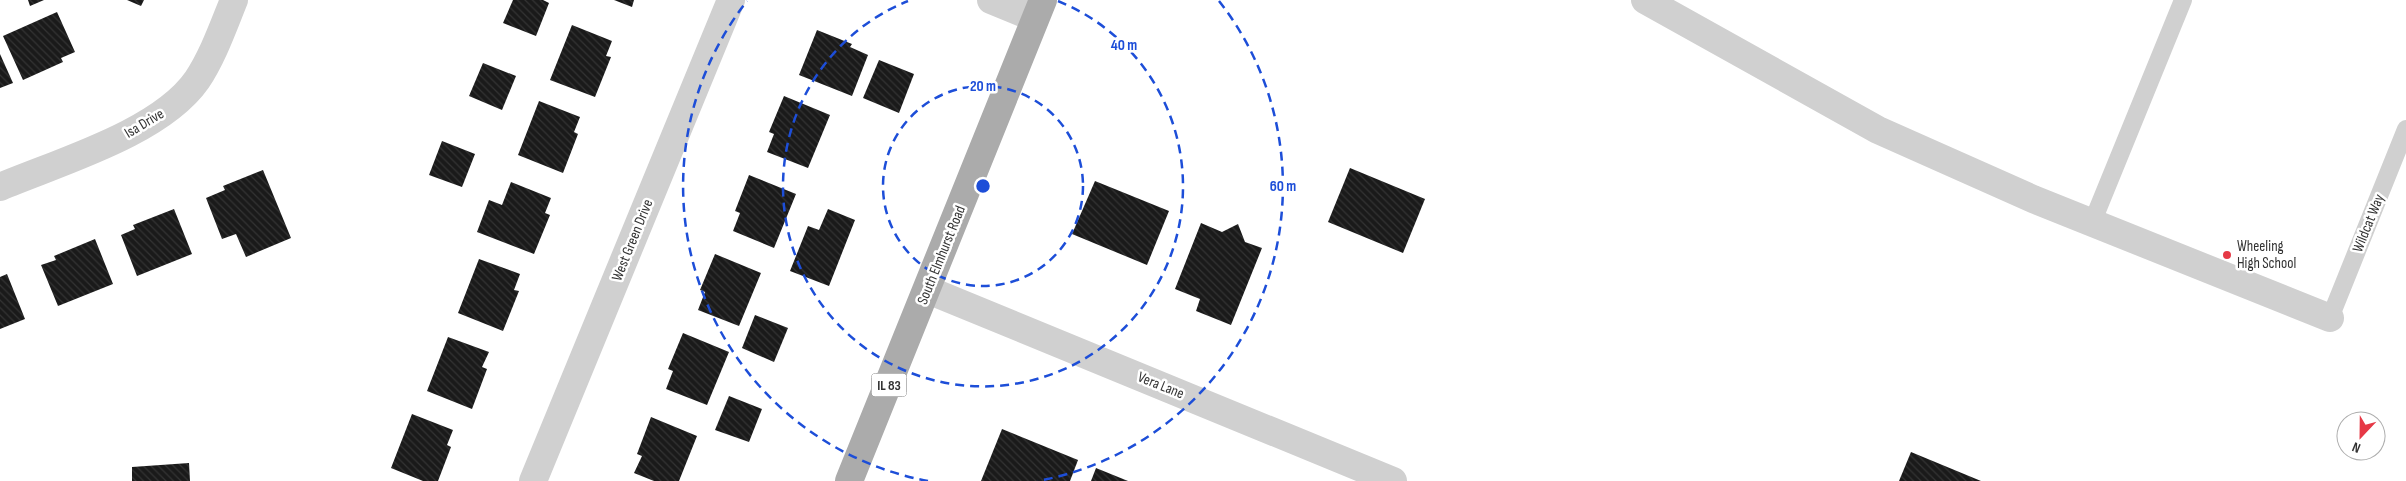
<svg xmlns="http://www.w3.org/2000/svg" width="2406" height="481" font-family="'Sofia Sans Condensed',sans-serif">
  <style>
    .building { fill: url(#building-back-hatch) }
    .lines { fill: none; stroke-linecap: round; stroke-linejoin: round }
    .lane { stroke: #d0d0d0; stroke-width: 18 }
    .street { stroke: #d0d0d0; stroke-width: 28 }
    .primary { stroke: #ababab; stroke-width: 28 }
    .ring { fill: none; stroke: #1d4ed8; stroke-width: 2.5; stroke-dasharray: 9 6 }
    .poi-dot { fill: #e63946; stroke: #fff; stroke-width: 2 }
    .labels { text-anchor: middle; stroke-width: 5; stroke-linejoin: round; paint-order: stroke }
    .shield { fill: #fff; stroke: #707070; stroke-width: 1 }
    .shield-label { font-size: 14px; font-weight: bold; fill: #333 }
    .street-label { font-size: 15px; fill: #333; stroke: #fff }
    .poi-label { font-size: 15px; fill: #333; stroke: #fff; text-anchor: start }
    .centre { fill: #1d4ed8; stroke: #fff; stroke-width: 2.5 }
    .ring-label { font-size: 15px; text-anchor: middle; font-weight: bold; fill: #1d4ed8; stroke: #fff; stroke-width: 5; stroke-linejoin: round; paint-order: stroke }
  </style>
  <defs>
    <pattern id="building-back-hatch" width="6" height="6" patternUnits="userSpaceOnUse" patternTransform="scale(1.25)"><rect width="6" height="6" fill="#1a1a1a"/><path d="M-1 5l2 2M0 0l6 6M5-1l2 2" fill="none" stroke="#333"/></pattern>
  </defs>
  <rect width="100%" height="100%" fill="#fff"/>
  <!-- building -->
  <g class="building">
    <path d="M28,0H44L30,6Z"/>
    <path d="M127,0H144L141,6Z"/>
    <path d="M513,0H543L549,3L536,36L503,23Z"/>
    <path d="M614,0H634L632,7Z"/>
    <path d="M57,12L75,52L61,58L63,62L23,80L3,36Z"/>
    <path d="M572,25L612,41L606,56L611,57L595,97L550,80Z"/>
    <path d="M817,30L852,44L850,47L868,55L852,96L799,75Z"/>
    <path d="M0,54L13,83L0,88Z"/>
    <path d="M879,60L914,74L899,113L863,98Z"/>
    <path d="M483,63L516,76L502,110L469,96Z"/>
    <path d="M784,96L830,115L808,168L767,152L774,134L769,132Z"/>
    <path d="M539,101L580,117L574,132L578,134L563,173L518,155Z"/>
    <path d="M442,141L475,154L462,187L429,175Z"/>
    <path d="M1350,168L1425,199L1403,253L1328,222Z"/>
    <path d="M263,170L291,238L246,257L236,234L222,239L206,198L225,190L223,186Z"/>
    <path d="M749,175L796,194L774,248L733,231L740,213L735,211Z"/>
    <path d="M1095,181L1169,211L1147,265L1072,234Z"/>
    <path d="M511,182L551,198L545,213L550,215L534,254L477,232L489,200L502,205Z"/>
    <path d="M174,209L192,254L137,276L121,235L135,229L133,225Z"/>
    <path d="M828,209L855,220L829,286L790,271L808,226L819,230Z"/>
    <path d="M1201,223L1222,232L1238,224L1245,242L1262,248L1231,325L1196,311L1200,299L1175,289Z"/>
    <path d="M95,239L113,284L58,306L41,265L56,260L54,256Z"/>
    <path d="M715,254L761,273L739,326L698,310L705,292L700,290Z"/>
    <path d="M479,259L520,274L514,290L519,291L503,331L458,313Z"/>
    <path d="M7,274L25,319L0,329V277Z"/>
    <path d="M755,315L788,328L774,362L742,348Z"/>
    <path d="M683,333L729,352L707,405L666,389L673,371L668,369Z"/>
    <path d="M448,337L489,352L482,367L487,369L472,409L427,391Z"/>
    <path d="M729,396L762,409L749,442L715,430Z"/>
    <path d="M412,414L453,430L447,445L451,447L438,481H423L391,468Z"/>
    <path d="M651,417L697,436L679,481H654L634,473L642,456L637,454Z"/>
    <path d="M1002,429L1078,460L1070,481H981Z"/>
    <path d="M1911,452L1981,481H1899Z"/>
    <path d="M189,463L190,481H132V467Z"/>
    <path d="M1096,468L1128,481H1091Z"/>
  </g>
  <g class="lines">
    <!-- lane -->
    <g class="lane">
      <path d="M2092,223L2183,0"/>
      <path d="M2330,318L2406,129"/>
    </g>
    <!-- street -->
    <g class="street">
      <path d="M991,0L1035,18"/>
      <path d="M1645,0L1878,130L2033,199L2330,318"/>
      <path d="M0,187C59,162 160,133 197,80C213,56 223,27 234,0"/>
      <path d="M928,290L1393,481"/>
      <path d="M533,481L731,0"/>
    </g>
    <!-- primary -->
    <path class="primary" d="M849,481L1043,0"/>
  </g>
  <!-- distance rings -->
  <g class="ring">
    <circle cx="983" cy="186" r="100"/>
    <path d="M1058 1A200 200 0 1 1 908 1"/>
    <path d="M928 481A300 300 0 0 1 747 1M1219 1A300 300 0 0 1 1038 481"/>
  </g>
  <!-- markers -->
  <circle class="poi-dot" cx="2227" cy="255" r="5"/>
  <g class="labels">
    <!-- shield labels -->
    <rect class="shield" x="871.5" y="373.5" width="35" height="23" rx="4"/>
    <g class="shield-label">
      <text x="889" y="390">IL 83</text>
    </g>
    <!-- street labels -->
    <g class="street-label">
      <text transform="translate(144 123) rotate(-31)" y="5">Isa Drive</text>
      <text transform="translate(2368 223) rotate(-68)" y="5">Wildcat Way</text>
      <text transform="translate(632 240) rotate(-68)" y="5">West Green Drive</text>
      <text transform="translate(941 255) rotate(-68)" y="5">South Elmhurst Road</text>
      <text transform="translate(1161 385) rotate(22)" y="5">Vera Lane</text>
    </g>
    <!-- poi labels -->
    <g class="poi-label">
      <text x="2237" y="251">Wheeling<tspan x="2237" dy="17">High School</tspan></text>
    </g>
  </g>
  <circle cx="983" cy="186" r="8" class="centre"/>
  <g class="ring-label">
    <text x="1124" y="50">40 m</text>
    <text x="983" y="91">20 m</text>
    <text x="1283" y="191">60 m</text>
  </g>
  <!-- north arrow -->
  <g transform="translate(2361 436) rotate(202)"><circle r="24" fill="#ffffff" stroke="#adadad"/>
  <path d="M0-4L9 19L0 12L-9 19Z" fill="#e63946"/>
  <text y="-8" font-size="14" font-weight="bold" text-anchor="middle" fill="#333333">N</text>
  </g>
</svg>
